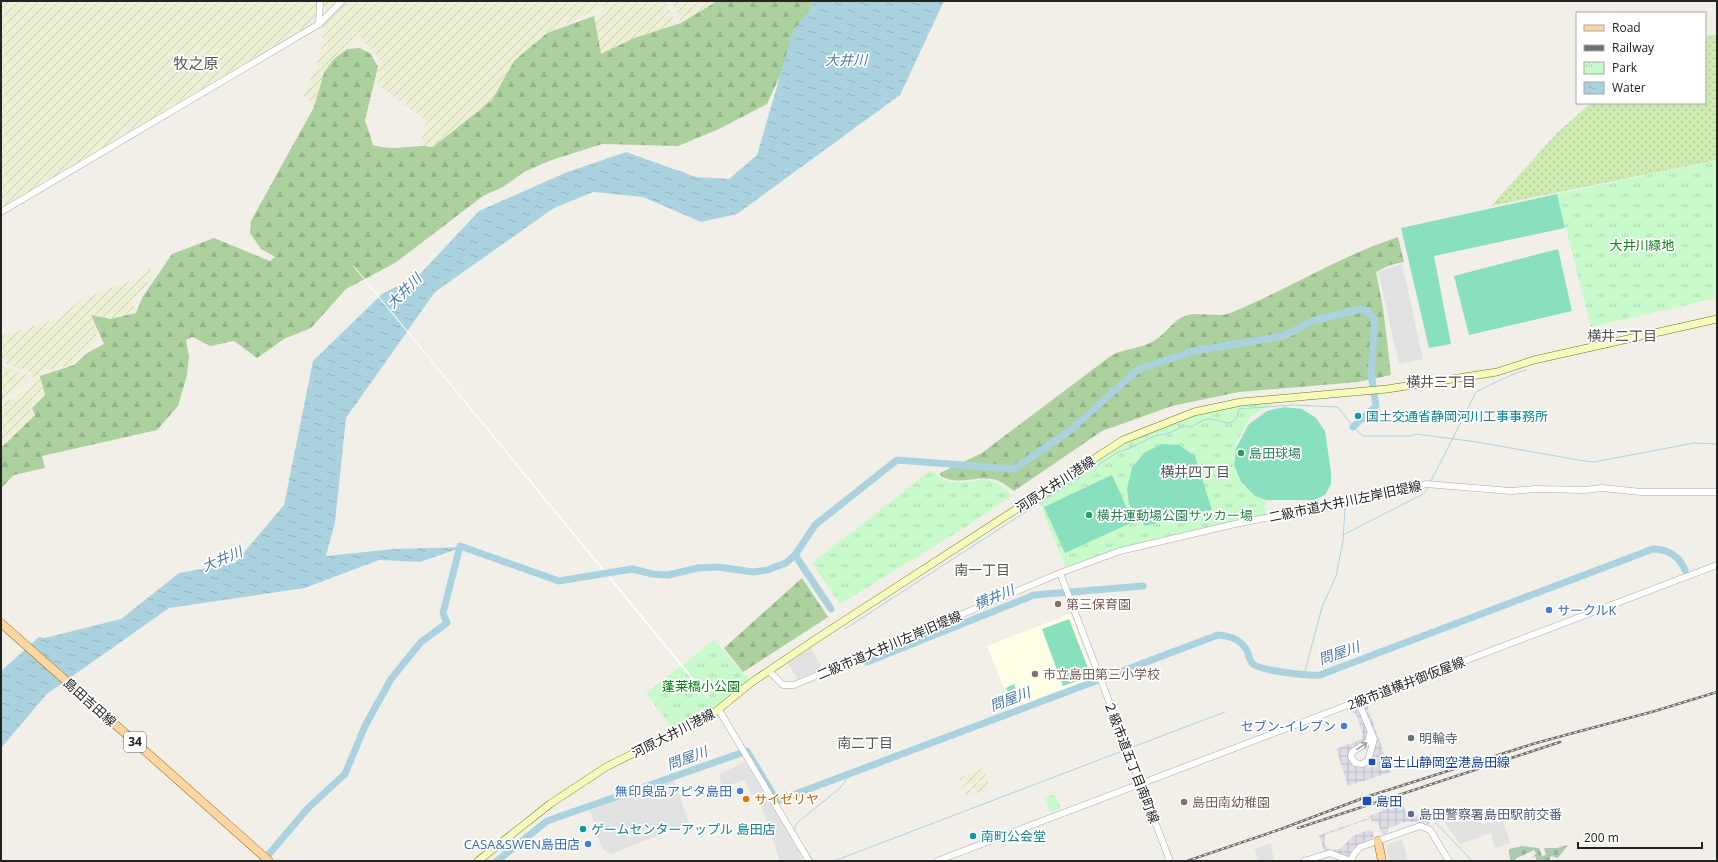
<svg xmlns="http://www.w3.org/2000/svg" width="1718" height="862" font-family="'Open Sans','Noto Sans JP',sans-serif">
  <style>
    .education { fill: #ffffe5 }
    .farmland { fill: url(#farmland-furrows) }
    .grass { fill: url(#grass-dots) }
    .forest { fill: url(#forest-firs) }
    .cemetery { fill: url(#cemetery-stones) }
    .park { fill: url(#park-tufts) }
    .pitch { fill: #88e0be }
    .parking { fill: #e2e2e2 }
    .plaza { fill: url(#plaza-grid) }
    .water { fill: url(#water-ripples) }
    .pier { fill: #fff }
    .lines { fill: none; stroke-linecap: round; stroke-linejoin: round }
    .stream { stroke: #aad3df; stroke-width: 1 }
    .river { stroke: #aad3df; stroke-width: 7 }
    .tertiary-casing { stroke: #a9a9a9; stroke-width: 7 }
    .secondary-casing { stroke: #707d05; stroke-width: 8 }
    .primary-casing { stroke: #a06b00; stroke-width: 9 }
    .tertiary { stroke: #fff; stroke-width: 6 }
    .secondary { stroke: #f7fabf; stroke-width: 7 }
    .primary { stroke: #fcd6a4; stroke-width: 8 }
    .rail-casing { stroke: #707070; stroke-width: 2.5 }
    .rail { stroke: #fff; stroke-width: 1; stroke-dasharray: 3; stroke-linecap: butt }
    .oneway { stroke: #9c9c9c }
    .culture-dot { fill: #0f9aa8; stroke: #fff; stroke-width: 1.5 }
    .leisure-dot { fill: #2e9e5b; stroke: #fff; stroke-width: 1.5 }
    .education-dot { fill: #8d6e63; stroke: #fff; stroke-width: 1.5 }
    .shop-dot { fill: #3f7fe0; stroke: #fff; stroke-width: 1.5 }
    .worship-dot { fill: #6b7280; stroke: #fff; stroke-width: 1.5 }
    .transit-dot { fill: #1a4fb4; stroke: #fff; stroke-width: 1.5 }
    .food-dot { fill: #e8710a; stroke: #fff; stroke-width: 1.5 }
    .service-dot { fill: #5c6f8a; stroke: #fff; stroke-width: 1.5 }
    .labels { text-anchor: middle; stroke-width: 3.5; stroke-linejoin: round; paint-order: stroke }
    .shield { fill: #fff; stroke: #646464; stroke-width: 1 }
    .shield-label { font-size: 12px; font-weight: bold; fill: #222 }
    .park-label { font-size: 13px; fill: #0c8416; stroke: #fff }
    .culture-label { font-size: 13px; fill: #0d838f; stroke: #fff; text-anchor: start }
    .leisure-label { font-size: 13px; fill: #27864d; stroke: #fff; text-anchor: start }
    .street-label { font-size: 13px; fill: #222; stroke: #fff }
    .education-label { font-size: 13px; fill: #785e54; stroke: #fff; text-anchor: start }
    .shop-label { font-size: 13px; fill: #366cbe; stroke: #fff; text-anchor: end }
    .worship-label { font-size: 13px; fill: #5b616d; stroke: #fff; text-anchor: start }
    .transit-label { font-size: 13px; fill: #164399; stroke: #fff; text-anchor: start }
    .food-label { font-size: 13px; fill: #c56008; stroke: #fff; text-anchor: start }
    .service-label { font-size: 13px; fill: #4e5e75; stroke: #fff; text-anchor: start }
    .water-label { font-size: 14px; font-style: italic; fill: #4a7aab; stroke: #fff }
    .neighbourhood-label { font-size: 14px; fill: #555; stroke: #fff }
    .quarter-label { font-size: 15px; fill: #555; stroke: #fff }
  </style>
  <defs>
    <pattern id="farmland-furrows" width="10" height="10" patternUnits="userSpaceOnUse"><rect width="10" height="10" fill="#eef0d5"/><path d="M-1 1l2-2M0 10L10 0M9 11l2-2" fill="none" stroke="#ccceb7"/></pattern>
    <pattern id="grass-dots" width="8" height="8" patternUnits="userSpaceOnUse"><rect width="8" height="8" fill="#cdebb0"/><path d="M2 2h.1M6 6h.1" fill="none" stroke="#b0c997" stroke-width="1.8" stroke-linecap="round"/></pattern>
    <pattern id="forest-firs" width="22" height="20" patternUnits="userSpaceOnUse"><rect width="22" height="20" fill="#add19e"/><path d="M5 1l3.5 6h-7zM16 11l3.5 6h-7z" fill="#95b388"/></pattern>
    <pattern id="cemetery-stones" width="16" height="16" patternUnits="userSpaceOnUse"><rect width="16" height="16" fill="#aacbaf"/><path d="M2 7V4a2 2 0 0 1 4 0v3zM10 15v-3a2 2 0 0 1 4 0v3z" fill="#92ae96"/></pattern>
    <pattern id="park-tufts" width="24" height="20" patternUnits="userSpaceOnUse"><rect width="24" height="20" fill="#c8facc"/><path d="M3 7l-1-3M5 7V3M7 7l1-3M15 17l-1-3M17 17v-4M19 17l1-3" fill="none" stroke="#acd6af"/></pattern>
    <pattern id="plaza-grid" width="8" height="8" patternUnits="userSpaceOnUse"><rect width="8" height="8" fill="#dddde8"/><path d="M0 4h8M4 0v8" fill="none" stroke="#bdbdc7"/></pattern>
    <pattern id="water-ripples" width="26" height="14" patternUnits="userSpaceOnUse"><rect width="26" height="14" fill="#aad3df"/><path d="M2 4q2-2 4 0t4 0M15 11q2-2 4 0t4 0" fill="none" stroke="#92b5bf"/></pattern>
  </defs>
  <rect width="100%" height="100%" fill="#f2efe9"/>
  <!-- education -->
  <path class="education" d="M1070,614L1095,678L1012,709L987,646Z"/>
  <!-- farmland -->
  <g class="farmland">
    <path d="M1,1H336L312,23L1,208Z"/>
    <path d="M348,1H666L676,24L634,38L600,55L594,16L613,2L540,36L501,85L492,100L433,147L420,145L426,120L377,85L380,59L358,35L324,73L314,107L304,95L321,54L323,25Z"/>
    <path d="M672,1H716L681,23Z"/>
    <path d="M149,264L153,276L139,294L134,298L133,303L136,313L102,320L91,315L98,338L70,366L41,371L40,376L46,390L30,407L34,415L1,446V406L29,387L33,383V378L30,372L1,362V336L58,318L82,299L134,279L142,274Z"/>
    <path d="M1,365L25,374L29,378L27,383L1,401Z"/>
    <path d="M983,768L986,778L967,786L958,778Z"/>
    <path d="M987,779L990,789L977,793L969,786Z"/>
    <path d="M960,782L975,794L966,797Z"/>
  </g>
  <!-- grass -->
  <path class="grass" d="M1705,35H1717V160L1491,206L1558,132L1591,103H1705Z"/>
  <!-- forest -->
  <g class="forest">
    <path d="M717,1H812L811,8L767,104L719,129L678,146L602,144L549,161L524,172L503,187L483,196L395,263L346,289L311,328L284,339L257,358L234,341L210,346L193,337L186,340L189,357L187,375L178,406L157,430L42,456L45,468L14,475L1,488V448L35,415L32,408L45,395L40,376L74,365L87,353L104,344L91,315L110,319L136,313L142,298L172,254L214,238L270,261L275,257L261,249L250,233L251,221L314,107L324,73L333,60L347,49L360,48L371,54L378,67L365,120L373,145C392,152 413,144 433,147L492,100L514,61L547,33L594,16L601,54L634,38L681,23Z"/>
    <path d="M1398,237L1404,262L1390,265L1376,272L1383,308L1391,375L1358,382L1239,392L1172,406L1102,431L1014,491C1007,486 1000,480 992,479C974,476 957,486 941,476L940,473L982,453L1112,355C1126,348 1142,349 1155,340C1167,333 1173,319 1188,315C1201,312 1218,318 1230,313C1287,290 1340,256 1398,237Z"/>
    <path d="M802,578L828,617L743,672L724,648Z"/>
  </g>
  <!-- cemetery -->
  <path class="cemetery" d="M1568,845L1558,858L1551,856L1549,861H1537L1535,856L1531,858L1536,854L1534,850L1515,859V861H1510L1509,849L1522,846L1539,848L1542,856L1546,855L1544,848H1557Z"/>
  <!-- park -->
  <g class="park">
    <path d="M1717,160V298L1591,327L1557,194Z"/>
    <path d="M1247,403L1272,404C1265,408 1256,412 1251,417C1248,421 1245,426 1243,431C1225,461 1234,487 1266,501L1265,515C1198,529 1129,541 1066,568L1038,500L1124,442L1171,423L1205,412Z"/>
    <path d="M931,470C936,474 944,481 950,482C978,485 989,469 1011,496L972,523L840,604L812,563Z"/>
    <path d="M714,640L750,681L717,708L674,731L646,693Z"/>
    <path d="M1055,794L1061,808L1051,813L1045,798Z"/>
  </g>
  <!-- pitch -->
  <g class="pitch">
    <path d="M1557,194L1565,228L1434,256L1451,344L1429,348L1401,228Z"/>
    <path d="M1558,249L1572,311L1469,335L1454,276Z"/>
    <path d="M1284,407L1302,409L1316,418L1325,431L1331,472V484L1325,495L1314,500H1266L1255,496L1241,482L1234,465L1236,448L1249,424L1267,411Z"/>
    <path d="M1162,444L1179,445L1195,456L1212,510L1145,526L1129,503L1127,489L1132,468L1144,453Z"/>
    <path d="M1112,475L1133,522L1065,553L1044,507Z"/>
    <path d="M1069,619L1091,676L1063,686L1042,629Z"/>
    <path d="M1014,684L1020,700L1012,703L1006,688Z"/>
    <circle cx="1025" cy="695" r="4.5"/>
  </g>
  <!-- parking -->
  <g class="parking">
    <path d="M1402,264L1423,359L1399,364L1378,271Z"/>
    <path d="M811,648L823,669L797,679L788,663Z"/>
    <path d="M745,762L798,850L802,861H780L757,794L751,795L745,780L722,787L719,774Z"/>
    <path d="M674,779L689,823L611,854L602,849L590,810Z"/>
    <path d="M1477,812L1482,825L1502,818L1510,843L1495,848L1491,833L1460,844L1444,822L1469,817Z"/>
    <path d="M1402,840L1407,856L1406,861H1389L1386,848L1389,844Z"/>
    <path d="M1271,843L1274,861H1258L1254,849Z"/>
  </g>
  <!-- plaza -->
  <g class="plaza">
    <path d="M1370,700L1368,709L1391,772L1348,786L1336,749L1362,739L1363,735L1356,714L1349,711L1348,708H1356L1360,712L1368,735V739L1350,750L1349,755L1364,765L1375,742L1364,707L1366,701Z"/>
    <path d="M1397,799L1400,806L1403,805L1408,818L1425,813L1430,821L1428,825L1416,822H1405L1388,828L1387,834L1383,835L1377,822L1371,821L1372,818L1325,835L1324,844L1332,851L1333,849H1340L1353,836L1368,830L1372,831L1374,836L1371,839L1356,846L1349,856L1325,853L1319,835L1369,818V816L1383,811L1381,805Z"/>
  </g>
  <!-- water -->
  <path class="water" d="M812,1H944L900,95L737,214L701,222L643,197L593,192L554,208L435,292L346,418L335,522L326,556L394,549L463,547L420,562L379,560L305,588L169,608L47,694L1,748V671L39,637L45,638L121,619L179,573L235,563L284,505L313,361L382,294L419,275L479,211L565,173L626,152L696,177L729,179L757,155L793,31L811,8Z"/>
  <!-- pier -->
  <path class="pier" d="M353,266H354L709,697L707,698Z"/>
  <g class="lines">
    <!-- stream -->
    <g class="stream">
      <path d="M1431,481L1476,392C1493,384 1508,375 1526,370"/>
      <path d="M1343,535L1423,494L1428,488"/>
      <path d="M845,629L1118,452C1132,448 1138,444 1150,438C1155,435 1163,435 1168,433C1178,431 1180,424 1191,427C1197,424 1203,419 1209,419C1224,419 1233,433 1239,409L1292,405L1338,407L1353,427L1363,436H1411L1416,434L1477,442L1584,461L1594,462L1694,443L1717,444"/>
      <path d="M1304,675L1322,607L1336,576L1343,541L1345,508"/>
      <path d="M1130,748L1225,712"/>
      <path d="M1435,822L1472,861"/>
      <path d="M795,831V826L799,821L839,789L846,780"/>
      <path d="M806,850L813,861"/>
      <path d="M834,861L1125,750"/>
    </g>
    <!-- river -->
    <g class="river">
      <path d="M795,555L831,609"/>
      <path d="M863,658L867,662L1034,595L1143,586"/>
      <path d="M263,861L309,807L345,774L365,726L391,679L421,642L447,623L443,613L460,546L559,581L632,569L653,574L668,575L698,568L718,567L753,572L767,570L786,563L795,555L815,525L897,460L1014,469L1068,432L1139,369L1194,351L1284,336L1312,321L1361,309L1367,311L1375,320L1371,373L1376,406L1353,427"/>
      <path d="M497,861L547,821L747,751L777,801L1218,635C1232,636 1242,640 1248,653C1249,657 1250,662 1253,664C1262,671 1308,676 1320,675L1653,549C1669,549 1679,556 1685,570"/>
    </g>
    <!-- tertiary casing -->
    <g class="tertiary-casing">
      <g id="tertiary">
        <path d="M319,24L320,1"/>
        <path d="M1,212L319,24L342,1"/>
        <path d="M1060,573L1170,861"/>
        <path d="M769,671L783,685H794L1060,573L1120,551L1235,524L1411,489L1426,484L1511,491L1535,489L1585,490L1602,488L1641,492H1717"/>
        <path d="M1358,701L1374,739L1368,761L1362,764L1355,763L1351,757L1352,752L1368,742L1370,734"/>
        <path d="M719,710L809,861"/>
        <path d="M937,861L1717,565"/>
        <path d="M1304,861L1330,853L1350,861"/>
        <path d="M1351,861L1354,854L1360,847L1420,826L1430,830L1449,861"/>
      </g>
    </g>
    <!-- secondary casing -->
    <g class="secondary-casing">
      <path id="secondary" d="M478,861L550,804L606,767L714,713L752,682L816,639L1123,440L1194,412L1241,402L1387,389L1497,372L1534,360L1717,319"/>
    </g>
    <!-- primary casing -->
    <g class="primary-casing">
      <g id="primary">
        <path d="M1,623L269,861"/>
        <path d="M1378,841L1382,861"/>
      </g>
    </g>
    <!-- tertiary -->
    <use href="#tertiary" class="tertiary"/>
    <!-- secondary -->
    <use href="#secondary" class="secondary"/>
    <!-- primary -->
    <use href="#primary" class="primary"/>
    <!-- rail casing -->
    <g class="rail-casing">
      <g id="rail">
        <path d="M1298,828L1560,742"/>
        <path d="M1187,861L1281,829L1366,797L1454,769L1536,743L1655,711L1717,692"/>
      </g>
    </g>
    <!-- rail -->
    <use href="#rail" class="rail"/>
  </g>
  <!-- one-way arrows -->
  <defs><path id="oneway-shaft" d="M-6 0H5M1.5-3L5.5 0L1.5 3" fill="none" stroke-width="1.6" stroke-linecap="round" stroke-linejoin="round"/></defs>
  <use class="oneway" href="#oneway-shaft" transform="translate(1362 746) rotate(-34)"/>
  <!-- markers -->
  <g class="culture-dot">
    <circle cx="1358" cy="416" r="4"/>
    <circle cx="583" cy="829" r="4"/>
    <circle cx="973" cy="836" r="4"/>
  </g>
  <g class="leisure-dot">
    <circle cx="1241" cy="453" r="4"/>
    <circle cx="1089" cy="515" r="4"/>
  </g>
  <g class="education-dot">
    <circle cx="1058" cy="604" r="4"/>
    <circle cx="1035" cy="674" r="4"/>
    <circle cx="1184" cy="802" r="4"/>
  </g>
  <g class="shop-dot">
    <circle cx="1549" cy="610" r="4"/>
    <circle cx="1344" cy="726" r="4"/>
    <circle cx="740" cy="791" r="4"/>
    <circle cx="588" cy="844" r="4"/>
  </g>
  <circle class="worship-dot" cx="1411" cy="738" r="4"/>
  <g class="transit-dot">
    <rect x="1368" y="758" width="8" height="8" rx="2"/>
    <rect x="1362" y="796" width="10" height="10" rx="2"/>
  </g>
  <circle class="food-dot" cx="746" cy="799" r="4"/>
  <circle class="service-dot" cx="1411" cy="814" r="4"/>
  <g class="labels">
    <!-- shield labels -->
    <rect class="shield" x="124" y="732" width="22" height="20" rx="3"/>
    <g class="shield-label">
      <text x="135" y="746">34</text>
    </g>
    <!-- park labels -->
    <g class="park-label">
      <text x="1642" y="250">大井川緑地</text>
      <text x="701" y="691">蓬莱橋小公園</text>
    </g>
    <!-- culture labels -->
    <g class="culture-label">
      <text x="1366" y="421">国土交通省静岡河川工事事務所</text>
      <text x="591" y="834">ゲームセンターアップル 島田店</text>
      <text x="981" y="841">南町公会堂</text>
    </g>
    <!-- leisure labels -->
    <g class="leisure-label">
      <text x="1249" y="458">島田球場</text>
      <text x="1097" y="520">横井運動場公園サッカー場</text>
    </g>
    <!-- street labels -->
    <g class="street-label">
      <text transform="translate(1055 484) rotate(-33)" y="5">河原大井川港線</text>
      <text transform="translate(1345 501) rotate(-12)" y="5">二級市道大井川左岸旧堤線</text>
      <text transform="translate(889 645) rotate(-23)" y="5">二級市道大井川左岸旧堤線</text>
      <text transform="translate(1406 683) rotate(-21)" y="5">2級市道横井御仮屋線</text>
      <text transform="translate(90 702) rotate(42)" y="5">島田吉田線</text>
      <text transform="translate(673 733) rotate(-27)" y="5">河原大井川港線</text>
      <text transform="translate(1132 762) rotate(69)" y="5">２級市道五丁目南町線</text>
    </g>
    <!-- education labels -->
    <g class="education-label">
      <text x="1066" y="609">第三保育園</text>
      <text x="1043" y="679">市立島田第三小学校</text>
      <text x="1192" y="807">島田南幼稚園</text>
    </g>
    <!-- shop labels -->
    <g class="shop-label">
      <text x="1557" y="615" text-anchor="start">サークルK</text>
      <text x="1336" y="731">セブン-イレブン</text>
      <text x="732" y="796">無印良品アピタ島田</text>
      <text x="580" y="849">CASA&amp;SWEN島田店</text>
    </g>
    <!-- worship labels -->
    <g class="worship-label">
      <text x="1419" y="743">明輪寺</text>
    </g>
    <!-- transit labels -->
    <g class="transit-label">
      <text x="1380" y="767">富士山静岡空港島田線</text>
      <text x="1376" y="806">島田</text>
    </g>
    <!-- food labels -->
    <g class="food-label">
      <text x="754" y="804">サイゼリヤ</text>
    </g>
    <!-- service labels -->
    <g class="service-label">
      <text x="1419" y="819">島田警察署島田駅前交番</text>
    </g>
    <!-- water labels -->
    <g class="water-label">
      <text x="846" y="65">大井川</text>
      <text transform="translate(404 291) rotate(-45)" y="5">大井川</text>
      <text transform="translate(222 559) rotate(-23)" y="5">大井川</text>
      <text transform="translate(994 597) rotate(-22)" y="5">横井川</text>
      <text transform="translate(1339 653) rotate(-19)" y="5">問屋川</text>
      <text transform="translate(1010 699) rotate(-21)" y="5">問屋川</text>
      <text transform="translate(687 758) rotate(-20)" y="5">問屋川</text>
    </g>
    <!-- neighbourhood labels -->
    <g class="neighbourhood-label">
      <text x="1622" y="341">横井二丁目</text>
      <text x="1441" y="387">横井三丁目</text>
      <text x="1195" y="477">横井四丁目</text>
      <text x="982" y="575">南一丁目</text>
      <text x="865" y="748">南二丁目</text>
    </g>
    <!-- quarter labels -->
    <g class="quarter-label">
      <text x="196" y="69">牧之原</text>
    </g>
  </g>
  <!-- border -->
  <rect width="1718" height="862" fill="none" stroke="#222222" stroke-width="4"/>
  <!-- legend -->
  <rect x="1576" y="12" width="130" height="92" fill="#ffffff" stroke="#a7a7a7"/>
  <rect x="1584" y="25" width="20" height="6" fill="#fcd6a4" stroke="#a7a7a7"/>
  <text x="1612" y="32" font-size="12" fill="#222222">Road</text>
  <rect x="1584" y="45" width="20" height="6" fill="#707070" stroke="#a7a7a7"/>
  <text x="1612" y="52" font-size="12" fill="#222222">Railway</text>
  <rect x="1584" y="62" width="20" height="12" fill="url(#park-tufts)" stroke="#a7a7a7"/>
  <text x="1612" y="72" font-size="12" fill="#222222">Park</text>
  <rect x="1584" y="82" width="20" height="12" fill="url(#water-ripples)" stroke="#a7a7a7"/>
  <text x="1612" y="92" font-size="12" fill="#222222">Water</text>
  <!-- scale -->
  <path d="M1578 842v6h124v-6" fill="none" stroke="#222222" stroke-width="2"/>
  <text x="1584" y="842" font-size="12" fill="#222222" stroke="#ffffff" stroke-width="3" paint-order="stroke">200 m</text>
</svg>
